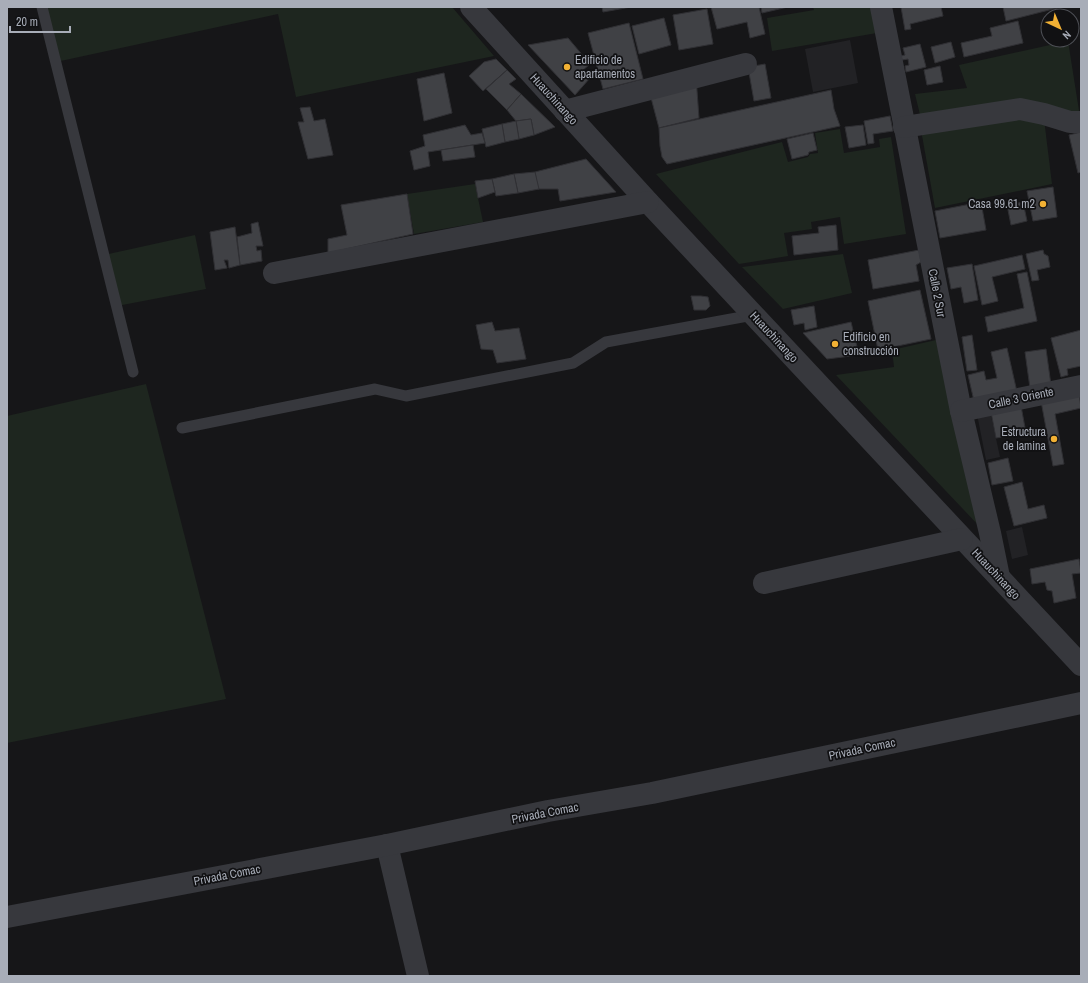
<svg xmlns="http://www.w3.org/2000/svg" width="1088" height="983" font-family="'Archivo Narrow',sans-serif">
  <style>
    .built { fill: #222225 }
    .green { fill: #1e261f }
    .building { fill: #404145; stroke: #303034 }
    .lines { fill: none; stroke-linecap: round; stroke-linejoin: round }
    .lane { stroke: #37383d; stroke-width: 11 }
    .street { stroke: #37383d; stroke-width: 22 }
    .poi-dot { fill: #f2b134; stroke: #111113; stroke-width: 1.5 }
    .labels { text-anchor: middle; stroke-width: 3.5; stroke-linejoin: round; paint-order: stroke }
    .poi-label { font-size: 12px; fill: #a8adb8; stroke: #111113; text-anchor: start }
    .street-label { font-size: 12px; fill: #a8adb8; stroke: #111113 }
  </style>
  <rect width="100%" height="100%" fill="#161618"/>
  <!-- built -->
  <g class="built">
    <path d="M850,40L858,83L813,92L805,49Z"/>
    <path d="M990,411L1000,457L986,460L977,414Z"/>
    <path d="M1022,527L1028,555L1012,559L1006,531Z"/>
  </g>
  <!-- green -->
  <g class="green">
    <path d="M42,7H452L494,56L296,97L278,14L56,62Z"/>
    <path d="M813,7H873L877,33L772,51L767,18L814,10Z"/>
    <path d="M1068,41L1080,117L921,119L915,94L967,88L959,65Z"/>
    <path d="M1018,114L1044,119L1052,184L935,208L921,130Z"/>
    <path d="M840,129L844,153L880,147L879,139L891,137L906,234L844,244L840,217L811,222L812,229L784,233L788,256L739,264L656,174L782,142L788,162L808,157L810,154L818,153L815,133Z"/>
    <path d="M475,184L483,222L414,234L407,194Z"/>
    <path d="M195,235L206,289L117,306L104,255Z"/>
    <path d="M843,254L852,293L783,309L742,267Z"/>
    <path d="M936,340L981,528L836,375L894,367L892,350Z"/>
    <path d="M146,384L226,699L7,743V416Z"/>
  </g>
  <!-- building -->
  <g class="building">
    <path d="M602,7H631L603,12Z"/>
    <path d="M711,7H759L765,34L750,38L747,22L717,29Z"/>
    <path d="M761,7H788L762,13Z"/>
    <path d="M901,7H941L943,16L910,24L911,29L905,30Z"/>
    <path d="M1003,7H1061L1006,21Z"/>
    <path d="M707,9L713,44L679,50L673,15Z"/>
    <path d="M664,18L671,45L639,54L632,26Z"/>
    <path d="M1018,21L1023,43L964,57L961,43L992,36L990,28Z"/>
    <path d="M629,23L643,79L603,89L588,33Z"/>
    <path d="M568,38L590,64L582,71L590,78L575,95L528,45Z"/>
    <path d="M951,42L955,57L935,63L931,47Z"/>
    <path d="M920,44L926,67L906,72L905,66L909,65L908,59L902,60L901,56L905,55L903,48Z"/>
    <path d="M496,59L507,70L483,91L469,76L484,62Z"/>
    <path d="M765,64L771,98L754,101L748,67Z"/>
    <path d="M940,66L943,82L927,85L924,70Z"/>
    <path d="M507,70L516,79L509,84L521,94L507,110L486,89Z"/>
    <path d="M444,73L452,113L424,121L417,79Z"/>
    <path d="M696,77L699,118L659,128L650,94Z"/>
    <path d="M831,90L834,109L840,126L667,164L662,157L660,146L659,128Z"/>
    <path d="M521,94L555,127L534,135L531,119L516,121L507,110Z"/>
    <path d="M310,107L314,121L325,119L333,155L308,159L298,122H304L300,108Z"/>
    <path d="M890,116L893,131L873,134L874,143L868,144L864,121Z"/>
    <path d="M531,119L534,135L519,139L516,121Z"/>
    <path d="M516,121L519,139L505,142L502,124Z"/>
    <path d="M502,124L505,142L486,147L482,129Z"/>
    <path d="M465,125L471,135L482,133L485,143L428,152L430,166L414,170L410,151L425,146L423,135Z"/>
    <path d="M863,125L866,145L849,148L845,127Z"/>
    <path d="M1081,132V172L1078,173L1069,135Z"/>
    <path d="M813,133L817,150L809,152L808,155L792,159L787,139Z"/>
    <path d="M473,145L475,157L443,161L441,150Z"/>
    <path d="M586,159L616,192L560,201L558,189H538L535,172Z"/>
    <path d="M535,172L539,189L518,193L514,174Z"/>
    <path d="M514,174L518,193L496,196L492,179Z"/>
    <path d="M492,179L495,192L478,198L475,181Z"/>
    <path d="M1053,187L1057,217L1033,221L1027,191Z"/>
    <path d="M407,194L413,234L328,253V239L347,235L341,205Z"/>
    <path d="M981,202L986,230L940,238L935,211Z"/>
    <path d="M1023,202L1027,221L1011,225L1007,205Z"/>
    <path d="M258,222L263,246H256L257,251L261,250L262,261L240,265L237,237L252,233L251,224Z"/>
    <path d="M836,225L838,250L794,255L792,236L819,233L818,227Z"/>
    <path d="M235,227L240,265L229,268L228,260H224L227,268L215,270L210,232Z"/>
    <path d="M919,250L921,262L916,265L919,281L873,289L868,260Z"/>
    <path d="M1043,250L1044,254L1048,256L1050,267L1037,270L1039,280L1032,281L1026,254Z"/>
    <path d="M1022,255L1025,269L992,277L998,301L982,305L974,266Z"/>
    <path d="M972,264L978,300L964,303L961,287L951,289L947,268Z"/>
    <path d="M1027,272L1037,321L988,332L985,317L1024,308L1017,274Z"/>
    <path d="M920,290L931,339L878,350L868,301Z"/>
    <path d="M691,296H701L708,297L710,306L706,310H694Z"/>
    <path d="M814,306L817,327L805,330L804,323L794,325L791,310Z"/>
    <path d="M492,322L495,331L519,328L526,359L497,363L493,350L481,349L476,325Z"/>
    <path d="M851,322L859,355L827,359L803,333Z"/>
    <path d="M1081,330V366L1067,369L1068,375L1061,377L1051,338Z"/>
    <path d="M972,335L977,370L967,371L962,337Z"/>
    <path d="M1007,348L1017,392L974,401L968,375L984,371L986,380L997,378L991,352Z"/>
    <path d="M1046,349L1051,385L1030,388L1025,352Z"/>
    <path d="M1079,394L1081,408L1055,414L1064,464L1053,466L1041,401Z"/>
    <path d="M1021,406L1026,433L996,438L991,412Z"/>
    <path d="M1008,458L1013,481L992,485L988,463Z"/>
    <path d="M1022,482L1028,509L1044,505L1047,518L1014,526L1004,487Z"/>
    <path d="M1079,559L1081,573L1072,574L1076,598L1054,603L1052,591L1047,590L1045,582L1032,584L1030,569Z"/>
  </g>
  <g class="lines">
    <!-- lane -->
    <g class="lane">
      <path d="M42,7L133,372"/>
      <path d="M182,428L375,389L406,396L573,363L606,342L753,315"/>
    </g>
    <!-- street -->
    <g class="street">
      <path d="M471,7L648,202L1081,665"/>
      <path d="M881,7L961,411L990,533L999,577"/>
      <path d="M565,111L746,64"/>
      <path d="M904,127L1020,109L1044,114L1070,122H1081"/>
      <path d="M274,273L648,202"/>
      <path d="M961,411L1081,386"/>
      <path d="M764,583L962,539"/>
      <path d="M387,845L418,976"/>
      <path d="M7,917L387,845L548,811L652,793L1081,703"/>
    </g>
  </g>
  <!-- markers -->
  <g class="poi-dot">
    <circle cx="567" cy="67" r="4"/>
    <circle cx="1043" cy="204" r="4"/>
    <circle cx="835" cy="344" r="4"/>
    <circle cx="1054" cy="439" r="4"/>
  </g>
  <g class="labels">
    <!-- poi labels -->
    <g class="poi-label">
      <text x="575" y="64">Edificio de<tspan x="575" dy="14">apartamentos</tspan></text>
      <text x="1035" y="208" text-anchor="end">Casa 99.61 m2</text>
      <text x="843" y="341">Edificio en<tspan x="843" dy="14">construcción</tspan></text>
      <text x="1046" y="436" text-anchor="end">Estructura<tspan x="1046" dy="14">de lamina</tspan></text>
    </g>
    <!-- street labels -->
    <g class="street-label">
      <text transform="translate(554 99) rotate(48)" y="4">Huauchinango</text>
      <text transform="translate(937 293) rotate(79)" y="4">Calle 2 Sur</text>
      <text transform="translate(774 337) rotate(47)" y="4">Huauchinango</text>
      <text transform="translate(1021 398) rotate(-12)" y="4">Calle 3 Oriente</text>
      <text transform="translate(996 574) rotate(47)" y="4">Huauchinango</text>
      <text transform="translate(862 749) rotate(-12)" y="4">Privada Comac</text>
      <text transform="translate(545 813) rotate(-11)" y="4">Privada Comac</text>
      <text transform="translate(227 875) rotate(-11)" y="4">Privada Comac</text>
    </g>
  </g>
  <!-- border -->
  <rect width="1088" height="983" fill="none" stroke="#a8adb8" stroke-width="16"/>
  <!-- north arrow -->
  <g transform="translate(1060 28) rotate(136)"><circle r="19" fill="#111113" stroke="#4d4f55"/>
  <path d="M0-3L7 15L0 10L-7 15Z" fill="#f2b134"/>
  <text y="-6" font-size="11" font-weight="bold" text-anchor="middle" fill="#a8adb8">N</text>
  </g>
  <!-- scale -->
  <path d="M10 26v6h60v-6" fill="none" stroke="#a8adb8" stroke-width="2"/>
  <text x="16" y="26" font-size="12" fill="#a8adb8" stroke="#111113" stroke-width="3" paint-order="stroke">20 m</text>
</svg>
